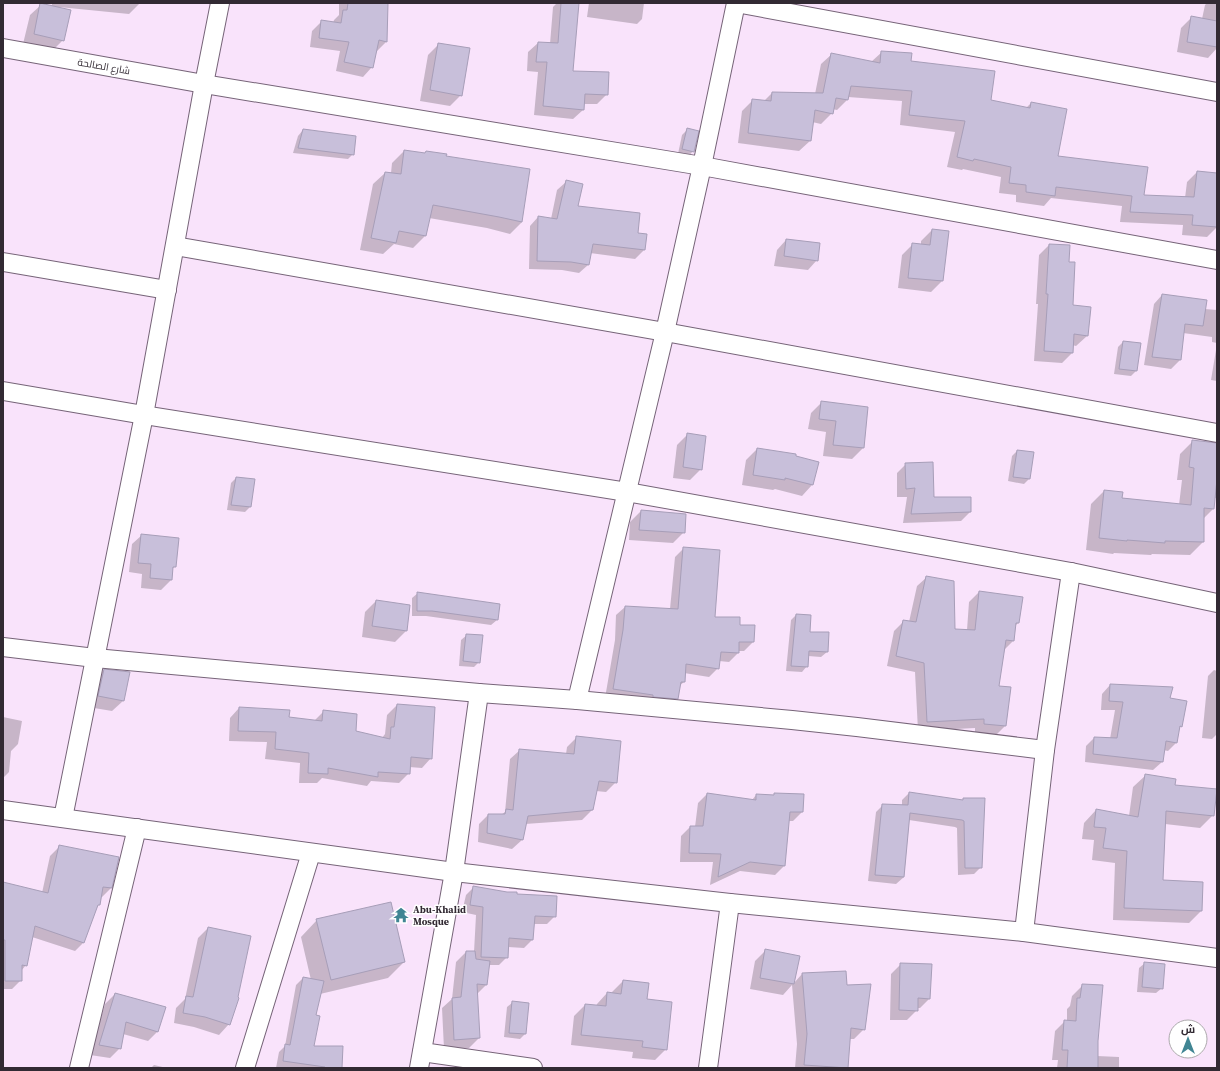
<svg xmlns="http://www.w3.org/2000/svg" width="1220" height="1071" font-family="'Source Serif 4',Cairo,serif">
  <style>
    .shadow { fill: #0003 }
    .building { fill: #c8bfda; stroke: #a79eb8 }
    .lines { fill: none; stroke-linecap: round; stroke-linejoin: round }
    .minor-casing { stroke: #766478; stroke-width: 20 }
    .minor { stroke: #fff; stroke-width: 18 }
    .labels { text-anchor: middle; stroke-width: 3; stroke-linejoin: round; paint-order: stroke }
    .street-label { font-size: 10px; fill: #322a33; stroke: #fff }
    .poi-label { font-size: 10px; font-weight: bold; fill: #322a33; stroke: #fff; text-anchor: start }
  </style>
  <rect width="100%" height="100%" fill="#f9e3fb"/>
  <!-- shadow -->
  <g class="shadow">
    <path d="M52,3H140L129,14L59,7L63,40L52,51L23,44L30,15L41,5L52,7Z"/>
    <path d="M339,3H387L386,42L377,51H376L372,67L363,77L336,71L340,51L310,47L312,31L322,21L333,23L334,20L339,15Z"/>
    <path d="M557,3H578L572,72L607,94L597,104H583V110L573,119L534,115L538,72L527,71L528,52L538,43L550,44L553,7Z"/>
    <path d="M589,3H644L642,19L637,24L587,17Z"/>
    <path d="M1207,3H1217V48L1208,58L1177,52L1181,28L1192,17L1202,19L1205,5Z"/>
    <path d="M439,44L461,95L450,106L420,101L428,55Z"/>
    <path d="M882,52L910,62L990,101L1026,108L1031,103L1057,156L1143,196L1185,198L1187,182L1197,172L1217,174V227L1207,237L1182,235L1183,225L1120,222L1122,206L1051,198L1044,206L1016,202V195L999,193L1001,177L963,169L962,170L947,167L955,132L900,125L902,101L848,97L847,100L837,110L832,109V113L821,124L812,122L810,141L799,151L738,143L742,111L753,100L764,101L772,93L815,94L821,64L832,54L871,62Z"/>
    <path d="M303,130L353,154L348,159L293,153L298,136Z"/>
    <path d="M687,130L693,151L688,157L678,154L682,135Z"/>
    <path d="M404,151L445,157L522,222L510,234L487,228L429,218L425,236L413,248L394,244L383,254L360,250L373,184L385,173H391L392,163Z"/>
    <path d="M566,182L577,207L637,234L646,235L644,250L635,259L590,253L588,265L579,273L562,270L529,269L530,226L538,217L551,219L557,190Z"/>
    <path d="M932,230L948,232L942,281L931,292L898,288L902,255L913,244L921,245V241Z"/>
    <path d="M786,240L817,260L808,270L774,266L777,250Z"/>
    <path d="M1049,245L1069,246L1068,263L1072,305L1087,336L1076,346L1072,345V353L1062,363L1034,361L1038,304H1036L1039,255Z"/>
    <path d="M1162,295L1205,309L1217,310V343L1212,342V337L1183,333L1180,360L1171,369L1144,365L1154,304Z"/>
    <path d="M1123,342L1140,344L1136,371L1131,376L1114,374L1118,347Z"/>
    <path d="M1217,344V381L1211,380Z"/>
    <path d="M822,402L867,408L863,448L852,459L823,456L826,432L808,429L811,413Z"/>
    <path d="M688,434L701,469L690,480L673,478L677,445Z"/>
    <path d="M1193,441L1217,444V498H1214L1213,509L1203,519V542L1190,555L1152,554L1151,555L1114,553L1113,554L1086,550L1091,504L1104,491L1121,498L1179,505L1182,480H1177L1180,454Z"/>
    <path d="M757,449L812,485L802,496L775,489L773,490L742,485L746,460Z"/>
    <path d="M1017,451L1029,479L1024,484L1008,481L1012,456Z"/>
    <path d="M906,464L933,498L970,512L961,521L903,523L907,497H897V473Z"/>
    <path d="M236,478L253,480L250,507L245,512L227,510L231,483Z"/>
    <path d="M641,511L684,532L673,543L629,540L630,522Z"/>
    <path d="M142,535L175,566L172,569L171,580L161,590L141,588L142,574L129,572L132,544Z"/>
    <path d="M684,548L713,618L739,626L753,642L744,651H738V653L729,662L719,661L718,668L709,677L684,673V682L679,686L677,698L669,707L605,698L615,640L616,615L625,607L670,609L675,557Z"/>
    <path d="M927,577L954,630H967L969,602L979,592L1018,623L1014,627L1013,641L1004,650L998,687L1005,726L996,735L975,733V728L918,731L915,672L887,666L894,631L904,621L909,622L917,586Z"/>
    <path d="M418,593L497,620L491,625L426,616H412V598Z"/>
    <path d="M376,601L409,606L406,631L395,642L362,637L365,612Z"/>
    <path d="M796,615L809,632L827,652L821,657L808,656L807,666L802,672L786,671L791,620Z"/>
    <path d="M467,635L479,662L474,667L459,666L461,640Z"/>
    <path d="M104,670L123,701L112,711L88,707L93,681Z"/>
    <path d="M1214,670L1217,671V734L1212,739L1202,738L1208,676Z"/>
    <path d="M1110,685L1168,699L1181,726L1178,730L1176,743L1168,751L1163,750L1162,762L1153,770L1085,762L1086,746L1094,738L1110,739L1115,710H1101L1102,694Z"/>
    <path d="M397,705L431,758L422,768L409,767V773L399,783L371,781L367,786L322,778L317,783H299L300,763L265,759L267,742L229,741L230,718L239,708L288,718L314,721L324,711L354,732L382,738L385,734L387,715Z"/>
    <path d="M3,717L22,721L18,744L11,751L9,772L3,778Z"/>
    <path d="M577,737L616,782L606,792L596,791L592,810L582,820L525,824L522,840L512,849L478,842L479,824L488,815H501L505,812L510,759L520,750L566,754L567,747Z"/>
    <path d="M1146,775L1174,786L1213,815L1200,828L1165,824L1162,881L1201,911L1189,923L1113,920L1115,863L1092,860L1094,840L1082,839L1084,823L1096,810L1129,816L1133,787Z"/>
    <path d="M909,793L961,801L964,799L981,867L974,874L958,875L957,828L955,827L909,820L904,877L896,884L868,881L876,812L883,805L902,806V800Z"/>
    <path d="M707,794L752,800L756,795L772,796L775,794L802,812L793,821H788L784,866L775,875L740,871L710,885L713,862H680L681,836L690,827H695L698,803Z"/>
    <path d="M59,847L118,858L111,888L102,897H100L99,904L95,908L84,942L75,951L32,937L26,965L21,971V980L12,989H3V883L42,893L50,856Z"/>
    <path d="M474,887L516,895L555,916L547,924H533L532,940L524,948L508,947L507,957L499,965H488L486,985L477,994L479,1038L469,1048L444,1049L442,1008L452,999L456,962L466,952H474L476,915L462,912L466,895Z"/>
    <path d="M317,920L404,962L388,978L320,994L315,1016L313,1047L341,1068H276L279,1052L285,1046L296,985L303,978L311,980L301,937Z"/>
    <path d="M208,928L229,1024L219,1035L194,1027L174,1023L176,1008L185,999L198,938Z"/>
    <path d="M766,950L794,983L802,974L846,986L864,1029L854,1039H849L847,1068H795L797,1044L792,985L783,995L750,989L755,961Z"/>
    <path d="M1145,963L1162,988L1156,993L1137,992L1139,968Z"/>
    <path d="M901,964L929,999L920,1008H917V1010L907,1020H890L891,974Z"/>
    <path d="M623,981L646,1000L666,1049L655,1060L632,1058L633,1052L571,1045L574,1016L585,1005L596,1006L597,1004L607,993L612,994V992Z"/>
    <path d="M1083,985L1097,1056L1119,1057V1068H1057L1058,1060H1052L1055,1031L1065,1021H1067V1009L1070,1006L1072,996Z"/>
    <path d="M115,994L158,1031L148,1041L123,1034L120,1048L110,1058L90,1055L105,1004Z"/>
    <path d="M513,1002L525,1034L520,1039L504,1037L507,1007Z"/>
    <path d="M154,1065L167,1068H151Z"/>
  </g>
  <!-- building -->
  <g class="building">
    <path d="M40,3L71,10L64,41L34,34Z"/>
    <path d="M348,3H388L387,42L379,40L373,68L344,62L349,42L319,38L321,20L341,23L343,10H347Z"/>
    <path d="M561,3H579L573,71L609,72L608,95L585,94L584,110L543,106L547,62H536L538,42L558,43Z"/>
    <path d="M1191,16L1217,21V47L1187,42Z"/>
    <path d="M438,43L470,48L462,96L430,90Z"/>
    <path d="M881,51L912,53L911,61L995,71L991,100L1030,108L1031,102L1067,109L1058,156L1148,167L1144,195L1194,197L1197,171L1217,173V227L1192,225L1193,215L1130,212L1132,196L1056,187L1055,196L1026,192V185L1009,183L1011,167L974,159L973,161L957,157L965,121L909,115L912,91L851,86L848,100L836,98L833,114L815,110L811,141L748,133L752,99L771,101L772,92L823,93L831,53L880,63Z"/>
    <path d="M687,128L699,131L694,152L682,149Z"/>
    <path d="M303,129L356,136L354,155L298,148Z"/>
    <path d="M404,150L425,153L426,151L447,154L446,156L530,169L522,222L499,217L433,205L426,236L399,231L396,243L371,238L385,172L401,174Z"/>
    <path d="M566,180L583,184L578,206L640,213L638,233L647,234L645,250L593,244L589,265L571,262L537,261L538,216L557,219Z"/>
    <path d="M932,229L949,231L943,281L908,278L912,243L930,245Z"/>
    <path d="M786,239L820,243L818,261L784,256Z"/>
    <path d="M1049,244L1070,245L1069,262H1075L1073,305L1091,307L1088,336L1074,334L1073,353L1044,351L1048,294H1046Z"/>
    <path d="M1162,294L1207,300L1203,326L1185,324L1181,360L1152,357Z"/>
    <path d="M1123,341L1141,343L1137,371L1119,369Z"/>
    <path d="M821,401L868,407L864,448L833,445L836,421L819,419Z"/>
    <path d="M687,433L706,436L702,470L683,467Z"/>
    <path d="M1192,440L1217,443V479L1214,509L1204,508V542L1165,541V543L1127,540V541L1099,538L1104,490L1123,492L1122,498L1191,505L1194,468L1189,467Z"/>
    <path d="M757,448L796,454V456L819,462L813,485L785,478V480L753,475Z"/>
    <path d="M1017,450L1034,452L1030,479L1013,477Z"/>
    <path d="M933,462L934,497H971V512L911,514L915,488L906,489L905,463Z"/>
    <path d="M236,477L255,479L251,507L231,505Z"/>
    <path d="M641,510L686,514L685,533L639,530Z"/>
    <path d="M141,534L179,538L176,567H173L172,580L150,578L151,564L138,563Z"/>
    <path d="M683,547L720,550L715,617H740V625H755L754,642H739V653L721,652L719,669L686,664L685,682H681L678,699L653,697V695L613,689L623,630L625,606L678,609Z"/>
    <path d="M926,576L954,581L955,629L975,630L979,591L1023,597L1019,623H1016L1014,641L1006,640L999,686L1011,687L1006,726L984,724V719L927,722L924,663L896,656L903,620L916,622Z"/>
    <path d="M417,592L500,604L498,620L432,611H417Z"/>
    <path d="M376,600L410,605L407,631L372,626Z"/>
    <path d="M796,614L811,615L810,632H829L828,652L809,651L808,667L791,666Z"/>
    <path d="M466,634L483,635L480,663L463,661Z"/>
    <path d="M104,669L130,672L124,701L98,696Z"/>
    <path d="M1110,684L1173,687L1170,698L1187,701L1182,727L1180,726L1177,743L1166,741L1163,762L1093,754L1094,737L1117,738L1123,702L1109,701Z"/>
    <path d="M397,704L435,707L432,759L411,757L410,774L378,772V777L328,768V774L308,773L309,753L275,749L276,732L238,731L239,707L290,710L289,717L322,721L323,710L357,714L356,731L390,739L391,727H394Z"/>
    <path d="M576,736L621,741L617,783L599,781L593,810L528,816L523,840L487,833L488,814H505L506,809L513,810L519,749L574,754Z"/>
    <path d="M1145,774L1176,779L1175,785L1217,789L1214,816L1166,811L1163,880L1203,882L1202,911L1124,908L1127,851L1103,848L1106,828L1094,827L1096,809L1138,817Z"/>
    <path d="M909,792L963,800V798H985L982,868H965L964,821L962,820L910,813L904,877L875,875L882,804L908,805Z"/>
    <path d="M707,793L756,800V794L774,795V793L804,794L803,812H790L785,866L750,862L718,877L721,854L689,853L690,826H703Z"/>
    <path d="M59,845L119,857L112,888L103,887L100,905H98L84,943L35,926L27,966L22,965V981H5V940H3V882L48,893Z"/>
    <path d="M473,886L507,892H517V894L557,896L556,917L535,916L533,940L509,938L508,958L481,957L483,907L470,905Z"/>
    <path d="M391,902L405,962L331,980L316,919Z"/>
    <path d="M208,927L251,936L238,997L239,998L230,1025L205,1017L183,1013L186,996L193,997Z"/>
    <path d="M765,949L800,956L794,984L760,978Z"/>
    <path d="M466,951H475L476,959L490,961L487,985L477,984L480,1038L454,1040L452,998L461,997Z"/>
    <path d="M1144,962L1165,964L1163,989L1142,987Z"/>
    <path d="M900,963L932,964L930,999L918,998V1011L899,1010Z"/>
    <path d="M846,971L847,985L871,984L865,1030L851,1028L848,1068L804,1065L807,1034L802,973Z"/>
    <path d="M303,977L324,981L316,1015L320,1016L314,1046H343L342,1068H325V1067L283,1061L285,1044L290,1045Z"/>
    <path d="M623,980L649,983L647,999L672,1002L667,1050L642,1047L643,1041L581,1035L585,1004L606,1006L607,992L621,994Z"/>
    <path d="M1082,984L1103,985L1098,1041V1068H1067L1068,1050H1062L1064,1020L1076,1021L1077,998H1080Z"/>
    <path d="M115,993L166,1007L158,1032L126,1022L121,1049L99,1045Z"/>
    <path d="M512,1001L529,1003L526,1034L509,1033Z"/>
  </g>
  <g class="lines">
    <!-- minor casing -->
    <g class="minor-casing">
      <g id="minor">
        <path d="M736,3L1217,92"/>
        <path d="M3,48L204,84L702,166L1217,260"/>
        <path d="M175,246L665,332L1217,433"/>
        <path d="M3,262L167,290"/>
        <path d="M3,391L144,415L627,492L1071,572L1217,603"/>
        <path d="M3,647L95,658L479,693L577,700L792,720L857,727L1045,750"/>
        <path d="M577,700L665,332L702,166L736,3"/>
        <path d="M3,810L454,872L730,903L1024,932L1217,958"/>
        <path d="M63,818L144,415L204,84L220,3"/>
        <path d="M1024,932L1045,750L1071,572"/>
        <path d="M422,1052L533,1068"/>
        <path d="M79,1068L137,828"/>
        <path d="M245,1068L311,853"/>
        <path d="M419,1068L454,872L479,693"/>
        <path d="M708,1068L730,903"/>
      </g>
    </g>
    <!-- minor -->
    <use href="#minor" class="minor"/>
  </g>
  <!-- icons -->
  <defs>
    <g id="temple-bare" transform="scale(1.2)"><path d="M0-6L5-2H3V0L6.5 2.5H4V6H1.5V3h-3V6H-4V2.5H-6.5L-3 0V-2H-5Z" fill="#408593" stroke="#fff" stroke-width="2.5" paint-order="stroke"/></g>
  </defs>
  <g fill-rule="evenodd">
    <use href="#temple-bare" x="401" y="915"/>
  </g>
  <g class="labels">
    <!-- street labels -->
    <g class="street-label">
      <text transform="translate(104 66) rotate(10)" y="4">شارع الصالحة</text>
    </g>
    <!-- poi labels -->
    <g class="poi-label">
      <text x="413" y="913">Abu-Khalid<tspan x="413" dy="12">Mosque</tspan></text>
    </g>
  </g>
  <!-- border -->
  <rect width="1220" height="1071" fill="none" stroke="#322a33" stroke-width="8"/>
  <!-- north arrow -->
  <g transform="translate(1188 1039)"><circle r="19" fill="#ffffff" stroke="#adaaad"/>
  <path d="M0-3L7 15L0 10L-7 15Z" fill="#408593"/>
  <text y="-6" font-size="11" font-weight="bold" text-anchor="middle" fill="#322a33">ش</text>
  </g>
</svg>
